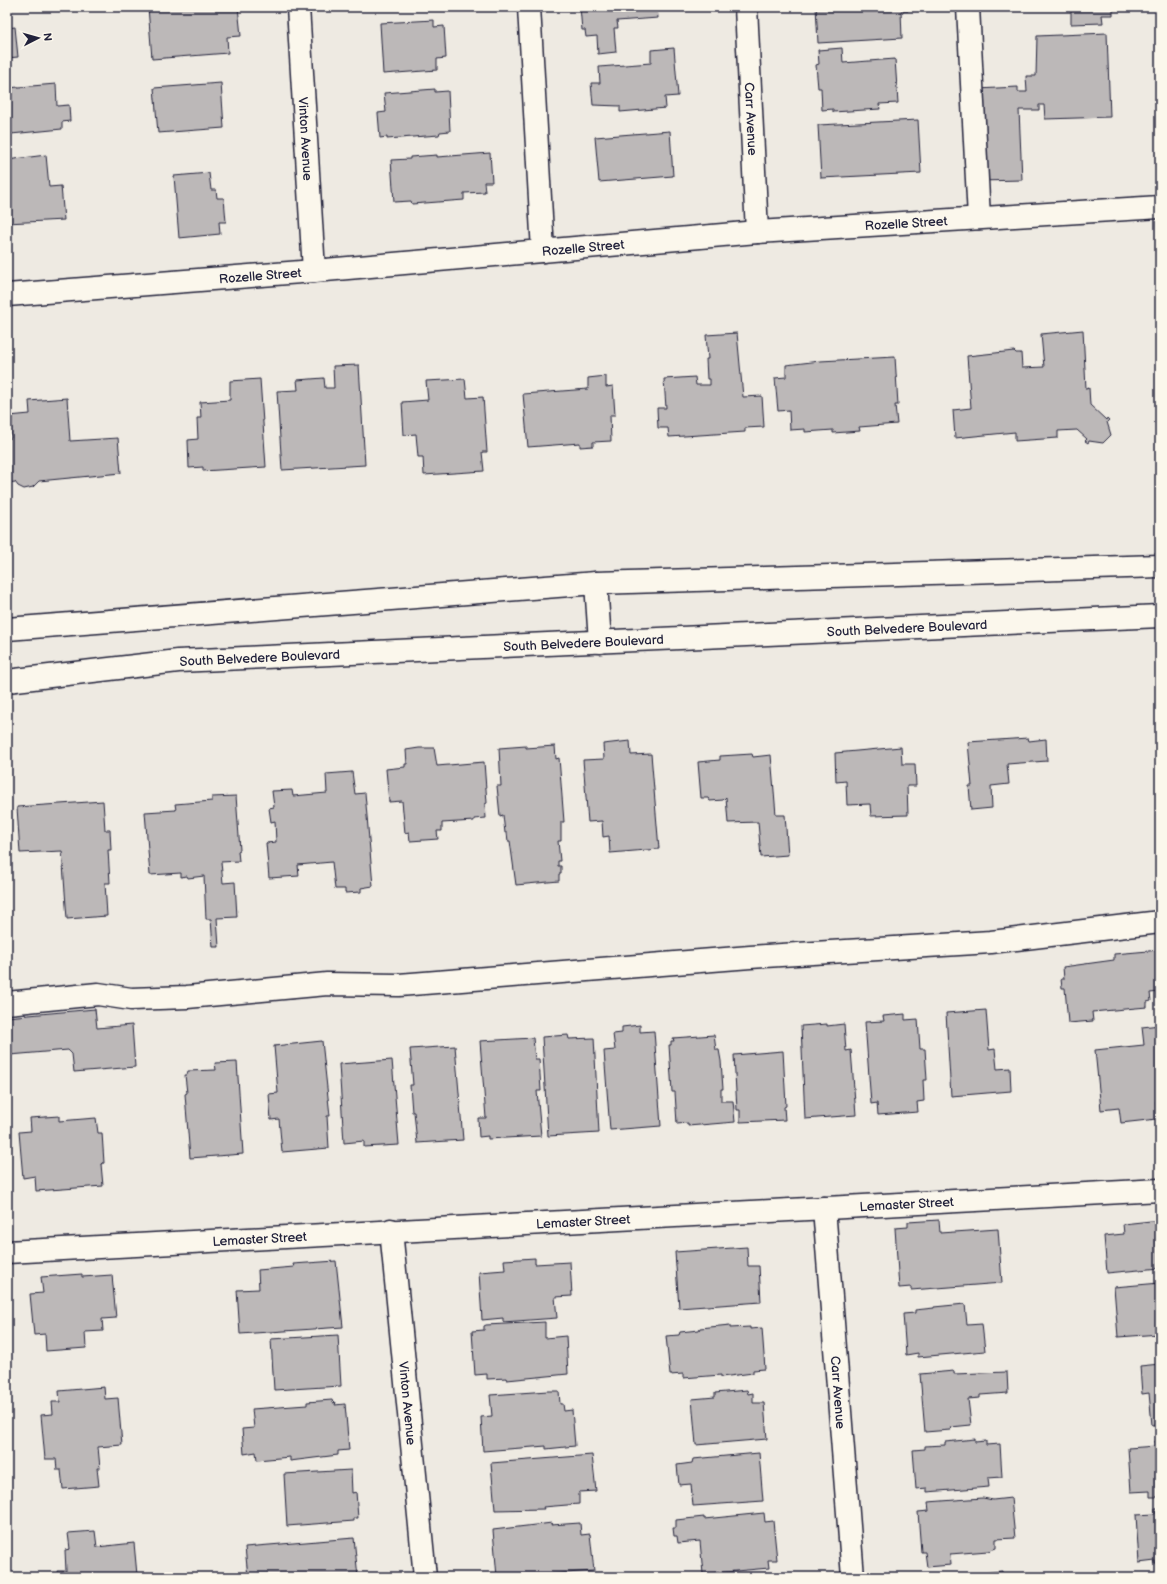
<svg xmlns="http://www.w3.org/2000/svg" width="1167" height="1584" font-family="'Balsamiq Sans',sans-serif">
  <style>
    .building { fill: #bcb8b8; stroke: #22223b }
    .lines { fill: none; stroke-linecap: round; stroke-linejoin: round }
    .minor-casing { stroke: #22223b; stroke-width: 25 }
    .minor { stroke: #fbf7ec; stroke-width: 22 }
    .labels { text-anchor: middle; stroke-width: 3; stroke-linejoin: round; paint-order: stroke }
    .street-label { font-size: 13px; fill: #22223b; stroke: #fbf7ec }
  </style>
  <rect width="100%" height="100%" fill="#eeeae2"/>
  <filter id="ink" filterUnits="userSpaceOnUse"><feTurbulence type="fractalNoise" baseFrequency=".025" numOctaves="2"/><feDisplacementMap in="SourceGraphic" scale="8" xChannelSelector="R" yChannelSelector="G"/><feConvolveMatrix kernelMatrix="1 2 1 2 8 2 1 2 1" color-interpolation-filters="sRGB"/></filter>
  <g filter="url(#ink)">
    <!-- building -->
    <g class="building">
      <path d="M148,7H238L241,36L227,37L228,53L152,59Z"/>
      <path d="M580,7H657L658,18L617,21L618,28H614L616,52L598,54L597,36L586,37L585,30H582Z"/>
      <path d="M816,7H907L908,11H901L902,38L818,43Z"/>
      <path d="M1071,7H1113V15H1102L1103,23L1071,24Z"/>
      <path d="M434,20V27L444,26L446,58L437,59V70L383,74L380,23Z"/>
      <path d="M15,27L18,57L7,58V28Z"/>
      <path d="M1107,33L1110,117L1045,119L1044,105H1039V110H1019L1022,180L980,181L977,89L1018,87V92H1027L1026,76H1036L1037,36Z"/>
      <path d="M674,48L678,96L665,97L666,108L620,112V106L593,105L591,83H600L599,67L651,63V50Z"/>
      <path d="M842,48L843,63L895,59L898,103L879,104L880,109L833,112V109L822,110L821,88H818L816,65L819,64L818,50Z"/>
      <path d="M221,83L224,128L158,133L154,88Z"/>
      <path d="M56,84L57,106L69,105L70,121L62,122V129L11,134V137H7V88Z"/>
      <path d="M435,89V92L448,91L450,131L440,132L439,135L387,139V137L380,138L378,113L386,112L384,93Z"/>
      <path d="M918,120L921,173L821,178L818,125Z"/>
      <path d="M670,131L673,176L599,182L595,137Z"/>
      <path d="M490,153L492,182H484L485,192L464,193V200L412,204L411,201L394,202L391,160L410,159V157L437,155V157Z"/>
      <path d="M46,155L49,187L61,186L64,220L7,223V160Z"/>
      <path d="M209,173L211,190H216L217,198H224L226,222H219L220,234L179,238L174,176Z"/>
      <path d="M1083,330L1086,389L1089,388L1090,405L1106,420L1107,418L1109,420L1107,422L1111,435L1103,443L1089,441L1088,443L1085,441L1087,439L1077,430L1058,431V438L1015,441V432L955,438L953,410L971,408L967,356L1014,351L1016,353H1021L1022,368L1044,367L1041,334Z"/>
      <path d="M737,333L743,397L762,396L764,427L745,428V432L669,437L668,428H658L657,408H666L664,379L695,377L696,385H710V379H707L706,359H708L706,335Z"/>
      <path d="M895,357L898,405H895L897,424L859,427L860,431L833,433V430L805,432V429L790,430L789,410L778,411L775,378L786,377V365L820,361Z"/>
      <path d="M359,365L365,465L282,470L277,391L298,390L297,380L324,378L325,388H334L333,366Z"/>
      <path d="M606,376V387L613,386L615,415H610L611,441L593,442V446L580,447V443L528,447L523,394L588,389V378Z"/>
      <path d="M260,379L266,467L203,471V467L189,468L188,440L198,439L197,418H201L200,402L230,400V381Z"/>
      <path d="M465,379L467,398L483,397L487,452H482L484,471L424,475L423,457H418L416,434L404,435L402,402L428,400L426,381Z"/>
      <path d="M67,398L70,441L118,438L121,473L39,481L33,487L24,489L18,486L15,482L7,483V439L11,438L9,416L30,414L29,401Z"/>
      <path d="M1028,738L1029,741L1046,739L1047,761L1007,764L1009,784L991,786L992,808L971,810L969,786H972L968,742Z"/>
      <path d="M630,741L631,755L651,754L659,849L610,853L609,836L603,837L602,821L588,822L583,760L604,759L603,744Z"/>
      <path d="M526,746V748L555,746L556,759L559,758L564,822H561V841H558L560,861H558V866H561V874H559V881L516,885L510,841H508L507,833H505L503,815L500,816L497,786H501L499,748Z"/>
      <path d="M901,747L902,764H915L916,786H907L908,815L871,816L870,804L847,805L846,781L836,782L835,753Z"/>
      <path d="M419,748H434L437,766L484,762L487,803L485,804L486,818L474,819V821L442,823V831H437L438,839L410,841L409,832L405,833L402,801L389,802L386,769L405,767V764H407L406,750Z"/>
      <path d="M752,754L753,757L771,755L776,815H785L788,855L761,857L758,822L728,823L726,797L723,800L710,801L708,798H701L698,762L720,760V756Z"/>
      <path d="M352,772L355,794L365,793L373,886L361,888V892L345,893V889H335L332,862L298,865L299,876L269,878L266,843L276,842L275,821L271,822L269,808L274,807L272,791L292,790L293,796L327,793L326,774Z"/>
      <path d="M236,796L240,850L238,851L239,861L221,862L223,883L235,882L237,917L217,918L219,947H213L211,919H206L204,876L188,878L187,876L181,877V873L150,875L145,812L176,810L175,804L212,801V797Z"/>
      <path d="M103,801L105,830H110L111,850H108L110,883H105L107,916L67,919L62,851L20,853L17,807Z"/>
      <path d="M1160,950V992L1150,993L1151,1001L1147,1002V1007L1092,1012L1093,1021L1068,1023L1065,988H1062L1061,979H1064L1063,967L1114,960V954Z"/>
      <path d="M95,1009L97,1028L132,1025L135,1067L74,1072L72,1054L68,1050L10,1055L7,1017Z"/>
      <path d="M986,1010L989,1050L995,1049L997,1069L1010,1068L1011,1091L951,1096L946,1013Z"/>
      <path d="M905,1014V1020L918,1019L920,1049H925L927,1080H923L924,1101L917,1102L918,1112L878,1115L877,1103L871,1104L865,1022L884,1021L883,1016Z"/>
      <path d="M827,1024V1026L844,1024L846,1051L851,1050L856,1115L805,1119L801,1026Z"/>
      <path d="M640,1025V1032L654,1031L661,1126L610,1130L604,1051L615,1050L613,1034L622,1033V1027Z"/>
      <path d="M1160,1025V1100L1156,1101L1157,1119L1121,1123L1119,1108L1101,1110L1095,1050L1144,1045L1142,1027Z"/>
      <path d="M568,1035L569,1039L594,1038L599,1133L548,1136L542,1037Z"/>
      <path d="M714,1035L716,1050H719L721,1061L723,1089H721V1101H733L735,1122L688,1126V1123L677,1124L675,1092H672L669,1045H671V1041H674L673,1038Z"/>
      <path d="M533,1038L535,1059H539L541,1091H537L541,1136L488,1139V1136L479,1137L478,1118H486L480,1041Z"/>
      <path d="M322,1041L330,1116H327L329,1148L282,1152L279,1119L271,1120L269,1094L278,1093L274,1046Z"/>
      <path d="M455,1046L463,1140L417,1143L414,1112H412L410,1085H413L410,1049Z"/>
      <path d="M783,1051L786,1106L784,1107L785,1120L740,1122V1110H737L734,1055Z"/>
      <path d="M392,1060L399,1145L364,1147V1141L344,1143L339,1064Z"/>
      <path d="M237,1062L243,1154L190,1158L185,1094L187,1093L185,1075H187L188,1071L216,1070L215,1063Z"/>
      <path d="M59,1116V1121L96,1118L98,1133H102L104,1163L101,1164L103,1186L36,1191L35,1176L23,1178L19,1132L31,1131L30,1118Z"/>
      <path d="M939,1220L940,1233L998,1229L1002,1283L911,1290V1287L899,1288L895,1228L908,1227V1222Z"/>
      <path d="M1160,1220V1268L1107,1273L1104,1236L1124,1234L1123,1224Z"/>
      <path d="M747,1247L748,1266H759L761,1302L679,1308L675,1252Z"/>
      <path d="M535,1258V1264L570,1262L572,1296L555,1297L557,1318L503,1322V1318L482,1320L479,1272L505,1270L504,1260Z"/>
      <path d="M336,1261L343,1327L240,1334L237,1290L259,1289L258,1270L294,1267L293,1264Z"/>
      <path d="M82,1274V1277L112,1275L116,1318L102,1319L103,1331L85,1332L86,1348L46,1351L45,1334L34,1335L30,1294L43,1293L41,1277Z"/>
      <path d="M1160,1283V1334L1118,1337L1114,1287Z"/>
      <path d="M965,1304L967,1325L982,1324L985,1351L918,1357V1353L906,1355L903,1314L915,1313V1310L934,1308V1307Z"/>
      <path d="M545,1322V1338L566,1336L568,1374L507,1380V1378L487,1379V1374L475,1375L472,1331L484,1330V1326L486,1325Z"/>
      <path d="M730,1325V1328L750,1327V1329L762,1328L765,1369L753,1370V1373L721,1377V1375L683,1378V1374L670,1375L666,1336L679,1335L680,1332L699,1330L700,1328Z"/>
      <path d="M338,1335L341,1386L274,1390L271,1339Z"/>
      <path d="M1159,1363H1160V1424L1152,1425L1149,1393L1142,1394L1140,1366L1160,1364Z"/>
      <path d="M954,1371V1374L1007,1372L1008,1393L980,1395V1398L968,1399L971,1425L951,1427L950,1430L925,1432L920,1374Z"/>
      <path d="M104,1387L105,1399L118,1398L122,1445L98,1447L100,1468H97L99,1486L63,1489L61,1470H57L56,1459H45L41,1415L53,1414L52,1402H60L59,1391Z"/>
      <path d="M747,1390L748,1394L753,1393V1403H764L767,1439L696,1445L692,1399L715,1397V1393Z"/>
      <path d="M548,1391H559L560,1404H563L564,1411L572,1410L575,1446L546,1449V1446L483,1451L481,1417L492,1416L490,1395Z"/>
      <path d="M332,1400L333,1403L336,1402L335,1405L345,1404L349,1450L338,1451V1455L290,1461V1457L257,1460L256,1452L244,1454L242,1429L254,1428L252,1409L307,1405V1402Z"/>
      <path d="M975,1439V1442L986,1441V1445L1000,1444L1002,1477L988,1478L989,1487L927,1492V1488L916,1489L913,1450L925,1449V1446L945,1445V1442Z"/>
      <path d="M1155,1441H1160V1497H1150V1491L1131,1492L1128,1448L1156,1446Z"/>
      <path d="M759,1453L763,1501L693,1506L691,1484L679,1485L677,1465L692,1463L693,1459Z"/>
      <path d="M592,1455L596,1491L579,1492V1504L543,1507L544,1509L495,1510L491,1463Z"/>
      <path d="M351,1470L352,1493L356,1492L358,1518H354V1521L287,1526L284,1474Z"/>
      <path d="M983,1498L993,1500L1011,1498L1015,1538L996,1539V1548L988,1551L950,1554L951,1565L927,1567L925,1552H921L918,1512L929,1511L928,1502Z"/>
      <path d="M1155,1508H1160V1564H1155V1561L1139,1563L1136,1515L1155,1514Z"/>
      <path d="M764,1513L765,1522L773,1521L777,1560H768L769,1568L703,1574L700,1541L678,1543L677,1536H674L673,1528H676V1520L704,1517V1519Z"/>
      <path d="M552,1523L551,1525L580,1523L581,1535L590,1534L594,1571L552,1574V1577H497L493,1530Z"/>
      <path d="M95,1531L97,1547L134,1543L137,1575L119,1577H58L57,1571H66L65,1550L70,1549L68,1533Z"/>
      <path d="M354,1538L358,1577H248L245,1547Z"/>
      <path d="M1002,1571V1577H925L972,1574Z"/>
    </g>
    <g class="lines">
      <!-- minor casing -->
      <g class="minor-casing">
        <g id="minor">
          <path id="s1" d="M298,7L314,271"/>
          <path d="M529,7L543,251"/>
          <path id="s2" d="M746,7L757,232"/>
          <path d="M968,7L979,218"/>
          <path id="s3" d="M7,295L314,271L757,232L1160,207"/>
          <path d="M596,583L600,642"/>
          <path d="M7,629L596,583L1160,566"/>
          <path id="s4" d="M7,681L178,661L1160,616"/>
          <path d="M7,1003L98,994L131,999L187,997L327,984L399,985L750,957L991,942L1160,922"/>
          <path id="s5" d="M824,1208L853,1577"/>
          <path id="s6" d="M391,1230L425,1577"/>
          <path id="s7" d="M7,1252L1160,1190"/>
        </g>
      </g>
      <!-- minor -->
      <use href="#minor" class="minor"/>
    </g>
  </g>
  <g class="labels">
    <!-- street labels -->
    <g class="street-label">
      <text dy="5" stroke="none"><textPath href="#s2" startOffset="112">Carr Avenue</textPath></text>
      <text dy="5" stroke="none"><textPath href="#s1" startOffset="132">Vinton Avenue</textPath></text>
      <text dy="5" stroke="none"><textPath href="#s3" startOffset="902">Rozelle Street</textPath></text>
      <text dy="5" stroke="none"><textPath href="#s3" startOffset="578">Rozelle Street</textPath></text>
      <text dy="5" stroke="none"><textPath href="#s3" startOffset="254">Rozelle Street</textPath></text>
      <text dy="5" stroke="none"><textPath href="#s4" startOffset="902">South Belvedere Boulevard</textPath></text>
      <text dy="5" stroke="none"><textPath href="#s4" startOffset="578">South Belvedere Boulevard</textPath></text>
      <text dy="5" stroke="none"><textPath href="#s4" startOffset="254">South Belvedere Boulevard</textPath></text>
      <text dy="5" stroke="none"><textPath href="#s7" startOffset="901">Lemaster Street</textPath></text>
      <text dy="5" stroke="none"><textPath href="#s7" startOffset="577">Lemaster Street</textPath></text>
      <text dy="5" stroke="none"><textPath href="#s7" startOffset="253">Lemaster Street</textPath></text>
      <text dy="5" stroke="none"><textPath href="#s5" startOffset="185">Carr Avenue</textPath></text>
      <text dy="5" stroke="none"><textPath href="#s6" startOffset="174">Vinton Avenue</textPath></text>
    </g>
  </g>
  <!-- margin -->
  <rect width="1167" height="1584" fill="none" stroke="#fbf7ec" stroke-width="24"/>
  <rect x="12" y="12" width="1143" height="1560" fill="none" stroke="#22223b" stroke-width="1.5" filter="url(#ink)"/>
  <!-- north arrow -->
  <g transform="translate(38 38) rotate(84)" stroke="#fbf7ec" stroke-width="3" paint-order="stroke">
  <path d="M0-3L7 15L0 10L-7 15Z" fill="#22223b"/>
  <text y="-6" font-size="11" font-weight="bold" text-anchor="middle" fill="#22223b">N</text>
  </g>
</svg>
